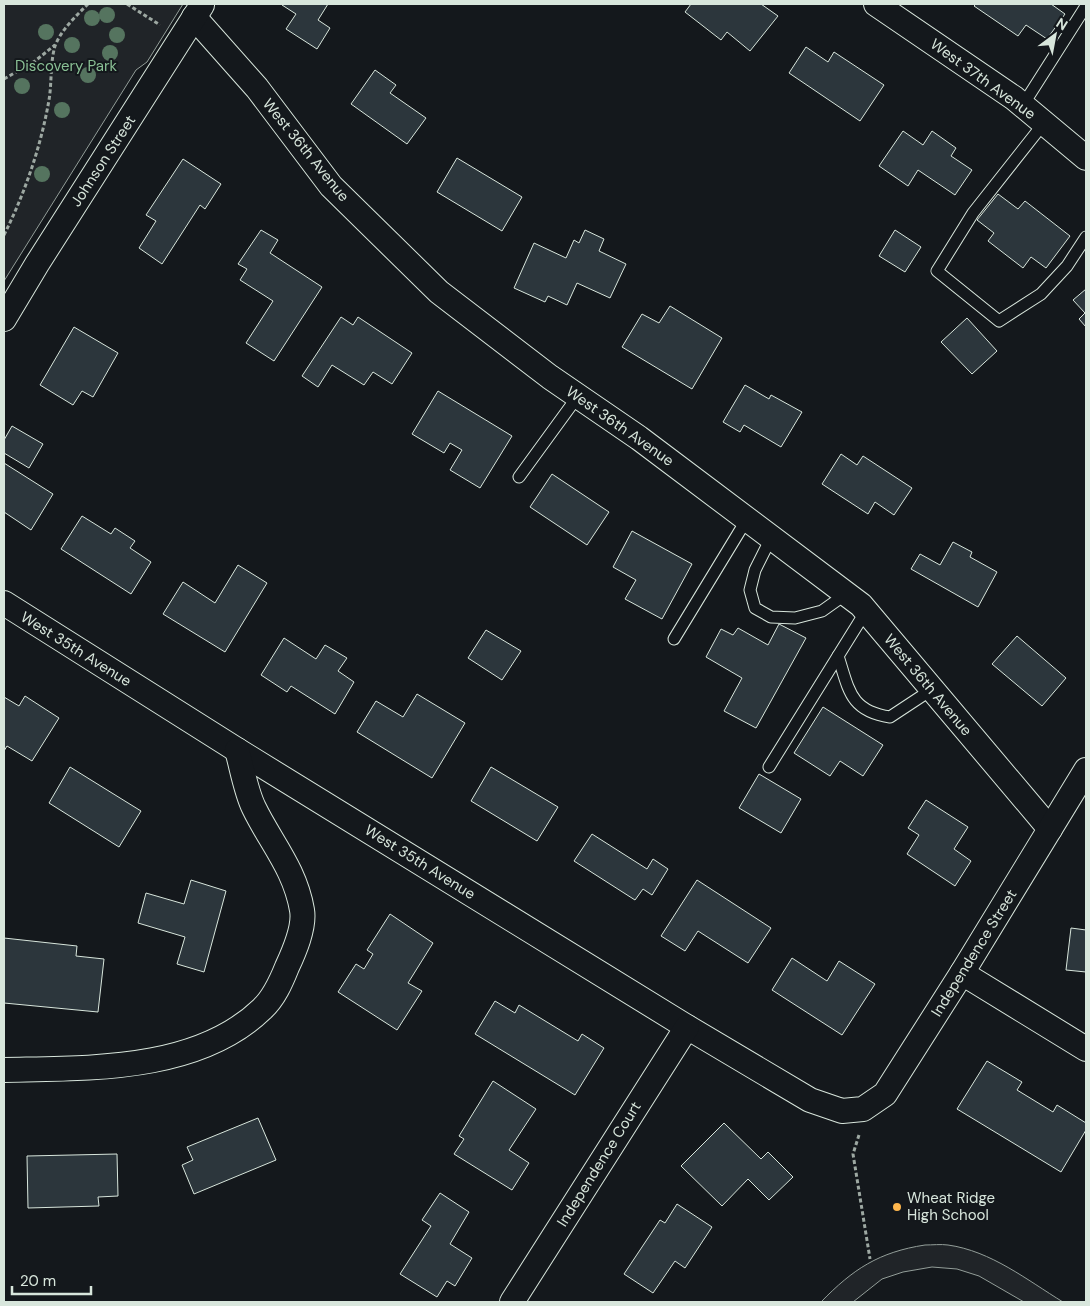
<svg xmlns="http://www.w3.org/2000/svg" width="1090" height="1306" font-family="'DM Sans',sans-serif">
  <style>
    .green { fill: #202428; stroke: #939e99 }
    .building { fill: #2c363c; stroke: #d8e6dc }
    .lines { fill: none; stroke-linecap: round; stroke-linejoin: round }
    .service-casing { stroke: #d8e6dc; stroke-width: 13 }
    .minor-casing { stroke: #d8e6dc; stroke-width: 26 }
    .path { stroke: #9da8a2; stroke-width: 3; stroke-dasharray: 4 2.5; stroke-linecap: butt }
    .service { stroke: #14181c; stroke-width: 11 }
    .minor { stroke: #14181c; stroke-width: 24 }
    .tree { fill: #55745f }
    .poi-dot { fill: #ffb74d; stroke: #14181c; stroke-width: 2 }
    .labels { text-anchor: middle; stroke-width: 4; stroke-linejoin: round; paint-order: stroke }
    .park-label { font-size: 15px; fill: #8ac095; stroke: #14181c }
    .street-label { font-size: 15px; fill: #d8e6dc; stroke: #14181c }
    .poi-label { font-size: 15px; fill: #d8e6dc; stroke: #14181c; text-anchor: start }
  </style>
  <rect width="100%" height="100%" fill="#14181c"/>
  <!-- green -->
  <g class="green">
    <path d="M4,4H183L147,62L136,70L4,281Z"/>
    <path d="M925,1245C932,1245 941,1244 948,1245C991,1251 1027,1280 1063,1302H1024L979,1276L957,1269L932,1267L903,1272L882,1279L853,1302H821C853,1269 879,1252 925,1245Z"/>
  </g>
  <!-- building -->
  <g class="building">
    <path d="M283,4H328L318,20L330,28L317,49L286,29L296,14L282,5Z"/>
    <path d="M691,4H761L778,16L750,51L727,32L721,40L685,12Z"/>
    <path d="M976,4H1051L1065,14L1047,39L1026,25L1018,36L974,6Z"/>
    <path d="M806,47L828,62L834,52L884,85L860,121L789,73Z"/>
    <path d="M375,70L396,85L390,93L426,118L407,144L351,104Z"/>
    <path d="M903,131L923,145L932,131L956,148L951,156L972,170L955,195L918,170L908,186L879,166Z"/>
    <path d="M457,158L522,197L502,231L437,192Z"/>
    <path d="M183,159L221,184L205,209L200,205L162,264L139,248L156,221L146,215Z"/>
    <path d="M998,194L1018,209L1025,201L1070,236L1046,268L1031,257L1023,268L988,241L994,233L977,220Z"/>
    <path d="M261,230L278,240L270,253L322,287L274,361L246,343L273,301L240,280L247,269L238,264Z"/>
    <path d="M585,230L604,239L599,251L626,264L610,298L577,283L567,305L548,296L545,302L514,288L534,243L566,258L574,240L579,243Z"/>
    <path d="M895,230L921,247L905,272L879,256Z"/>
    <path d="M1086,289V327L1079,319L1085,313L1073,300Z"/>
    <path d="M670,306L722,338L692,389L622,347L642,314L659,323Z"/>
    <path d="M341,317L353,325L358,317L412,353L392,384L373,372L364,385L332,365L318,387L302,376Z"/>
    <path d="M967,318L997,351L972,374L941,342Z"/>
    <path d="M74,327L118,353L93,397L82,391L73,405L40,385Z"/>
    <path d="M745,385L769,399L771,395L802,412L781,447L744,425L740,432L723,422Z"/>
    <path d="M438,391L512,436L480,488L450,470L462,450L450,443L444,453L412,434Z"/>
    <path d="M12,426L43,444L29,468L4,453V440Z"/>
    <path d="M841,454L857,465L863,456L912,488L894,515L875,502L868,514L822,484Z"/>
    <path d="M4,463L53,494L31,530L4,512Z"/>
    <path d="M552,474L609,512L587,545L530,507Z"/>
    <path d="M82,516L111,534L115,528L135,541L130,548L151,562L131,594L61,549Z"/>
    <path d="M632,531L692,564L662,619L625,599L636,580L613,567Z"/>
    <path d="M953,542L972,552L970,557L997,572L978,607L911,569L920,554L940,565Z"/>
    <path d="M238,565L267,583L225,652L163,614L183,582L215,603Z"/>
    <path d="M779,624L806,638L756,728L724,711L742,678L706,657L721,629L733,635L738,628L768,645Z"/>
    <path d="M486,630L521,651L502,680L468,658Z"/>
    <path d="M1017,636L1066,678L1042,706L992,664Z"/>
    <path d="M284,638L316,659L325,645L347,658L338,671L354,682L335,714L291,686L287,692L261,675Z"/>
    <path d="M417,694L465,723L432,778L357,732L376,701L403,717Z"/>
    <path d="M25,696L59,718L32,761L7,746L4,751V697L19,706Z"/>
    <path d="M823,707L883,745L863,776L840,761L830,776L794,753Z"/>
    <path d="M70,767L141,811L119,847L49,803Z"/>
    <path d="M491,767L558,807L537,841L471,801Z"/>
    <path d="M759,774L801,799L781,833L739,808Z"/>
    <path d="M926,800L968,827L954,849L971,861L955,886L907,854L919,835L908,828Z"/>
    <path d="M592,834L647,869L653,859L668,869L652,895L643,889L635,900L574,861Z"/>
    <path d="M191,880L226,891L204,972L177,964L185,937L138,923L146,893L184,904Z"/>
    <path d="M697,880L771,928L748,963L698,931L685,951L661,936Z"/>
    <path d="M390,914L433,943L408,983L422,991L397,1030L338,992L356,964L364,969L373,954L367,950Z"/>
    <path d="M1071,928L1086,930V972L1066,970Z"/>
    <path d="M4,938L77,946L76,956L104,959L98,1012L4,1003Z"/>
    <path d="M792,958L827,981L839,961L875,984L842,1035L772,990Z"/>
    <path d="M495,1001L515,1013L519,1005L578,1041L582,1034L604,1048L575,1095L475,1034Z"/>
    <path d="M987,1061L1022,1082L1017,1090L1053,1112L1057,1105L1086,1123V1130L1061,1172L957,1109Z"/>
    <path d="M493,1081L536,1109L509,1150L529,1163L512,1190L454,1154L464,1139L459,1136Z"/>
    <path d="M258,1118L276,1160L194,1194L182,1165L193,1160L187,1147Z"/>
    <path d="M724,1123L761,1159L768,1152L793,1177L769,1200L748,1179L722,1206L681,1166Z"/>
    <path d="M117,1154L118,1196L98,1197L99,1206L28,1208L27,1156Z"/>
    <path d="M440,1193L469,1212L450,1244L472,1258L455,1286L447,1281L437,1297L400,1274L431,1226L422,1220Z"/>
    <path d="M677,1204L712,1227L685,1268L675,1261L653,1293L624,1274L660,1220L665,1223Z"/>
  </g>
  <g class="lines">
    <!-- service casing -->
    <g class="service-casing">
      <g id="service">
        <path d="M1023,105L1086,6"/>
        <path d="M1044,123L973,213L937,271L999,321L1041,294L1067,266L1086,237"/>
        <path d="M519,477L578,396"/>
        <path d="M771,538L755,570L750,590L755,608L771,617L795,618L822,611L846,594"/>
        <path d="M674,639L747,519"/>
        <path d="M838,656C849,690 850,711 890,717L931,690"/>
        <path d="M769,767L866,611"/>
      </g>
    </g>
    <!-- minor casing -->
    <g class="minor-casing">
      <g id="minor">
        <path d="M876,4L1014,98L1086,158"/>
        <path d="M194,17L257,88L331,186L439,292L550,377L639,438L861,605L1050,829"/>
        <path d="M4,319L37,264L202,5"/>
        <path d="M4,603L237,750L687,1027L810,1100L842,1111L863,1109L885,1094L962,973L1086,770"/>
        <path d="M962,973L1086,1049"/>
        <path d="M4,1070C88,1068 197,1072 262,1009C274,998 281,982 287,967C294,952 305,927 302,910C295,869 271,843 254,808C246,792 242,768 237,750"/>
        <path d="M512,1302L687,1027"/>
      </g>
    </g>
    <!-- path -->
    <g class="path">
      <path d="M127,4L160,25"/>
      <path d="M4,79L35,61L55,45"/>
      <path d="M4,235C25,193 41,146 49,100C52,82 50,63 55,46C61,30 76,16 88,4"/>
      <path d="M859,1135L853,1154L870,1259"/>
    </g>
    <!-- service -->
    <use href="#service" class="service"/>
    <!-- minor -->
    <use href="#minor" class="minor"/>
  </g>
  <!-- trees -->
  <g class="tree">
    <circle cx="107" cy="15" r="8"/>
    <circle cx="92" cy="18" r="8"/>
    <circle cx="46" cy="32" r="8"/>
    <circle cx="117" cy="35" r="8"/>
    <circle cx="72" cy="45" r="8"/>
    <circle cx="110" cy="53" r="8"/>
    <circle cx="88" cy="75" r="8"/>
    <circle cx="22" cy="86" r="8"/>
    <circle cx="62" cy="110" r="8"/>
    <circle cx="42" cy="174" r="8"/>
  </g>
  <!-- markers -->
  <circle class="poi-dot" cx="897" cy="1207" r="5"/>
  <g class="labels">
    <!-- park labels -->
    <g class="park-label">
      <text x="66" y="71">Discovery Park</text>
    </g>
    <!-- street labels -->
    <g class="street-label">
      <text transform="translate(983 79) rotate(36)" y="5">West 37th Avenue</text>
      <text transform="translate(306 150) rotate(51)" y="5">West 36th Avenue</text>
      <text transform="translate(103 161) rotate(-57)" y="5">Johnson Street</text>
      <text transform="translate(620 426) rotate(35)" y="5">West 36th Avenue</text>
      <text transform="translate(76 649) rotate(32)" y="5">West 35th Avenue</text>
      <text transform="translate(928 685) rotate(50)" y="5">West 36th Avenue</text>
      <text transform="translate(420 862) rotate(32)" y="5">West 35th Avenue</text>
      <text transform="translate(974 953) rotate(-58)" y="5">Independence Street</text>
      <text transform="translate(599 1164) rotate(-58)" y="5">Independence Court</text>
    </g>
    <!-- poi labels -->
    <g class="poi-label">
      <text x="907" y="1203">Wheat Ridge<tspan x="907" dy="17">High School</tspan></text>
    </g>
  </g>
  <!-- border -->
  <rect width="1090" height="1306" fill="none" stroke="#d8e6dc" stroke-width="10"/>
  <!-- north arrow -->
  <g transform="translate(1055 35) rotate(32)" stroke="#14181c" stroke-width="4" paint-order="stroke">
  <path d="M0-4L9 19L0 12L-9 19Z" fill="#d8e6dc"/>
  <text y="-8" font-size="14" font-weight="bold" text-anchor="middle" fill="#d8e6dc">N</text>
  </g>
  <!-- scale -->
  <path d="M12 1286v8h79v-8" fill="none" stroke="#d8e6dc" stroke-width="2.5"/>
  <text x="20" y="1286" font-size="15" fill="#d8e6dc" stroke="#14181c" stroke-width="4" paint-order="stroke">20 m</text>
</svg>
